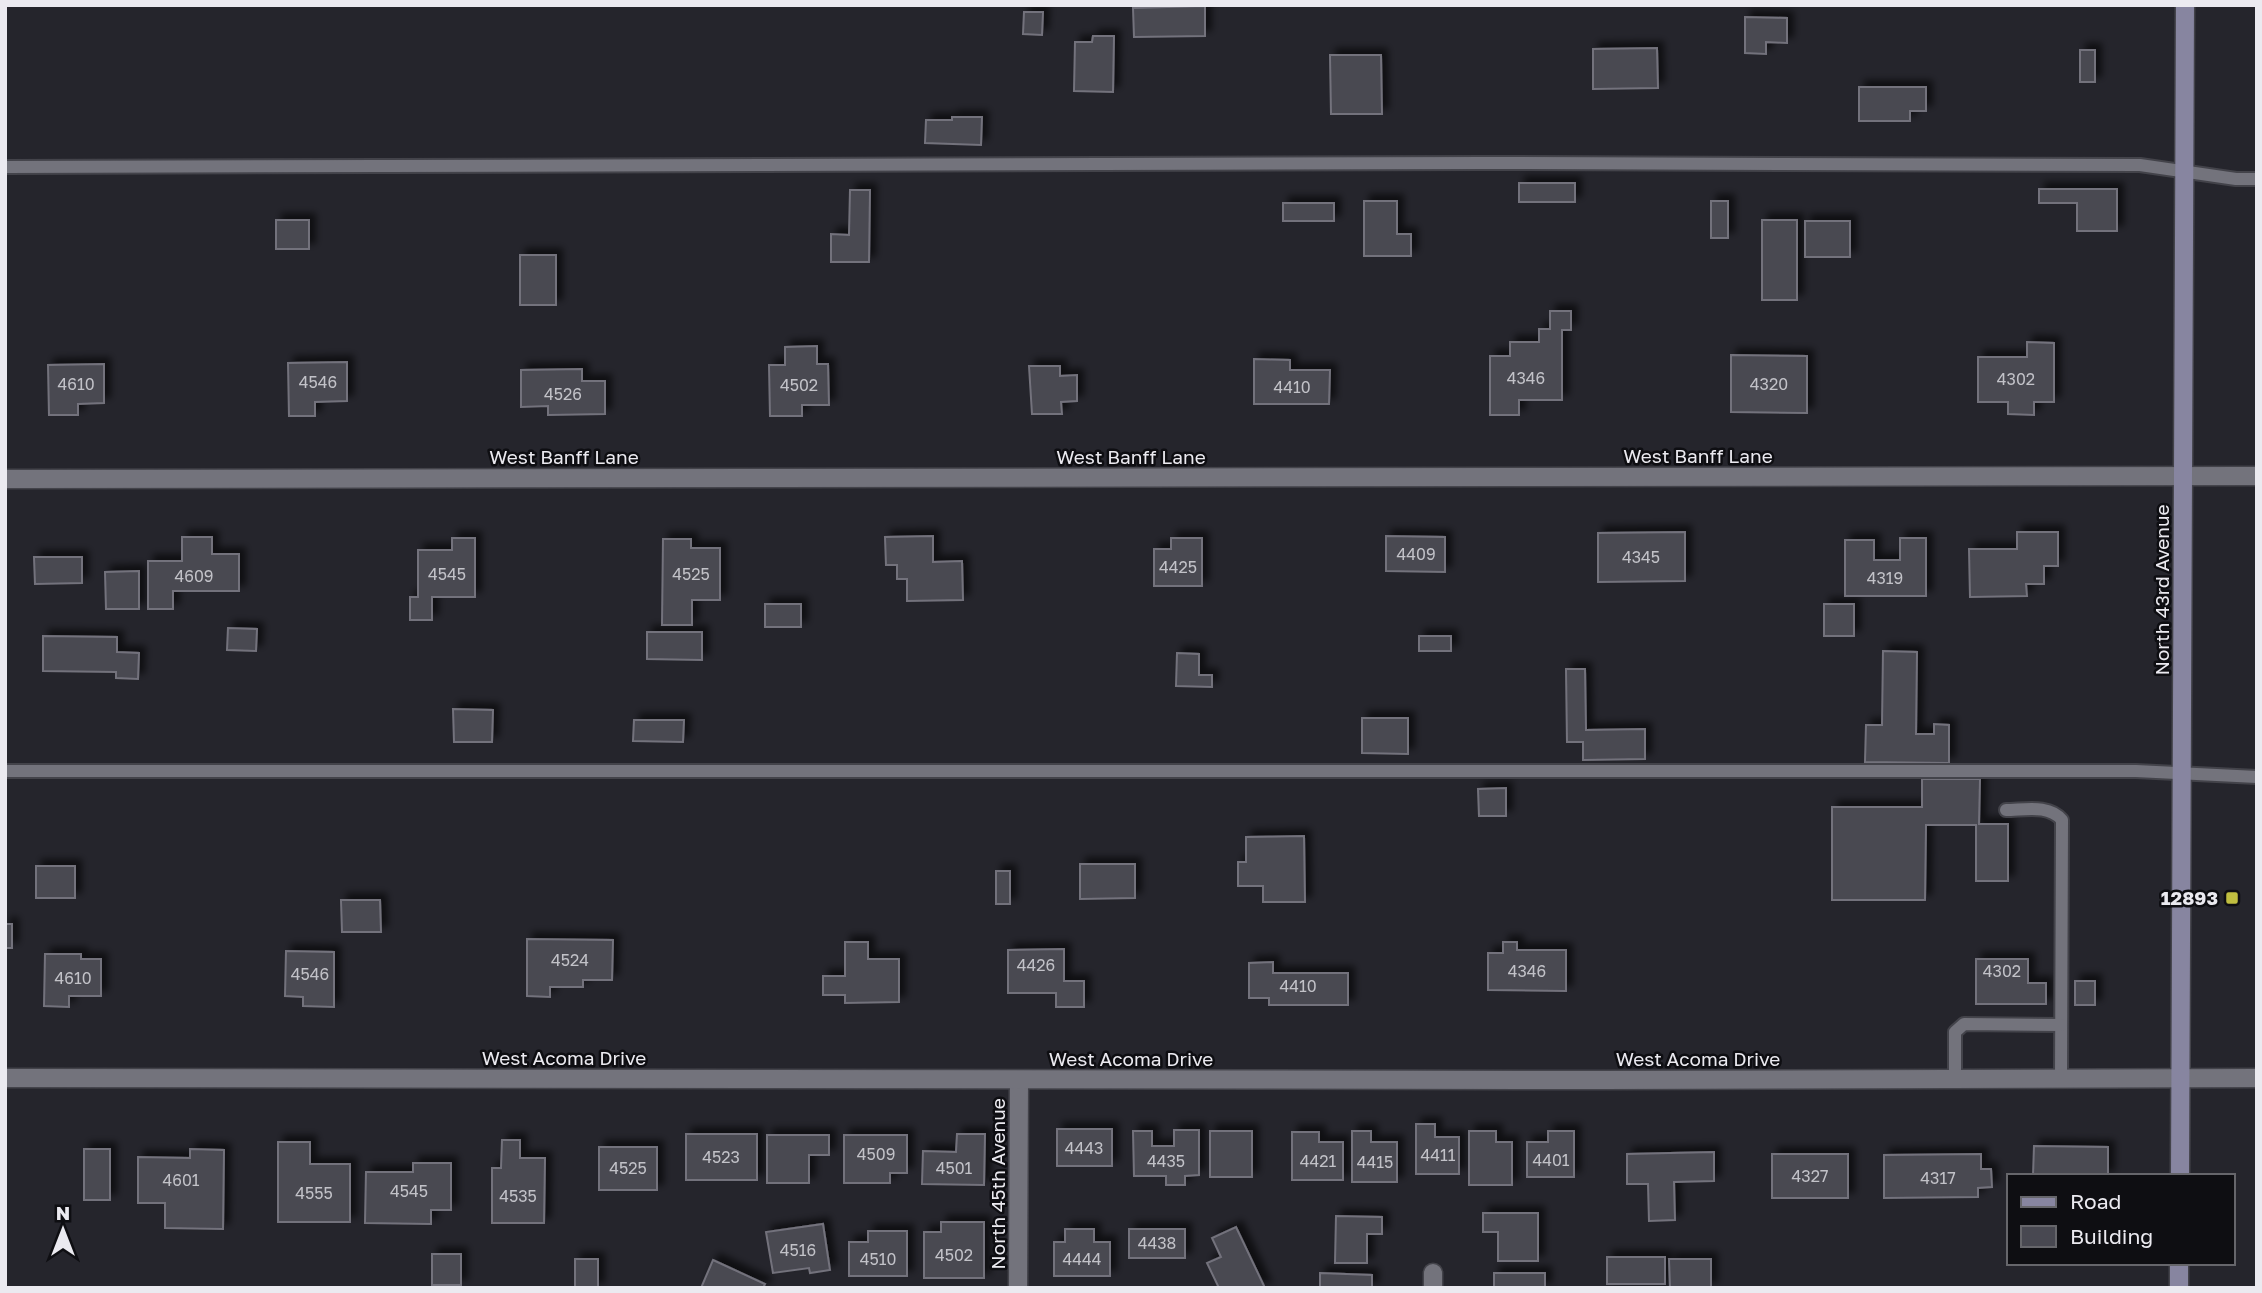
<svg xmlns="http://www.w3.org/2000/svg" width="2262" height="1293" font-family="'Golos Text',sans-serif">
  <style>
    .building { fill: #484851; stroke: #73727c; stroke-width: 2; filter: url(#shadow) }
    .lines { fill: none; stroke-linecap: round; stroke-linejoin: round }
    .service-casing { stroke: #43434a; stroke-width: 16 }
    .minor-casing { stroke: #43434a; stroke-width: 21 }
    .tertiary-casing { stroke: #43434a; stroke-width: 21 }
    .secondary-casing { stroke: #43434a; stroke-width: 21 }
    .service { stroke: #73737c; stroke-width: 12 }
    .minor { stroke: #73737c; stroke-width: 18 }
    .tertiary { stroke: #73737c; stroke-width: 18 }
    .secondary { stroke: #8785a0; stroke-width: 18 }
    .poi-dot { fill: #c0be40; stroke: #0e0e12; stroke-width: 2.5 }
    .labels { text-anchor: middle; stroke-width: 5; stroke-linejoin: round; paint-order: stroke }
    .number-label { font-size: 16px; fill: #c2c2c8 }
    .street-label { font-size: 19px; fill: #ebeaf0; stroke: #0e0e12 }
    .poi-label { font-size: 19px; font-weight: bold; fill: #ebeaf0; stroke: #0e0e12; text-anchor: end }
  </style>
  <defs>
    <filter id="shadow"><feDropShadow dx="6" dy="-6" stdDeviation="3.5" flood-color="#0009"/></filter>
  </defs>
  <rect width="100%" height="100%" fill="#25252c"/>
  <!-- building -->
  <g class="building">
    <path d="M1205,6V36L1134,37L1133,8Z"/>
    <path d="M1024,12H1043L1042,35L1023,34Z"/>
    <path d="M1745,17L1787,18V43L1766,42V54L1745,53Z"/>
    <path d="M1093,36H1114L1113,92L1074,91L1075,42H1092Z"/>
    <path d="M1657,48L1658,88L1593,89V49Z"/>
    <rect x="2080" y="50" width="15" height="32"/>
    <path d="M1330,55H1381L1382,114H1331Z"/>
    <path d="M1859,87H1926V111H1910V121H1859Z"/>
    <path d="M952,117H982L981,145L925,143L926,120H952Z"/>
    <rect x="1519" y="183" width="56" height="19"/>
    <path d="M2039,189H2117V231H2077V203H2039Z"/>
    <path d="M850,190H870L869,262H831V234L849,235Z"/>
    <path d="M1364,201H1397V234H1411V256H1364Z"/>
    <rect x="1711" y="201" width="17" height="37"/>
    <rect x="1283" y="203" width="51" height="18"/>
    <rect x="276" y="220" width="33" height="29"/>
    <rect x="1762" y="220" width="35" height="80"/>
    <rect x="1805" y="221" width="45" height="36"/>
    <rect x="520" y="255" width="36" height="50"/>
    <path d="M1550,311H1571V330H1562V400H1519V415H1490V356H1510V342H1539V329H1550Z"/>
    <path d="M2027,342L2054,343V402H2034V415L2008,414V402H1978V357H2027Z"/>
    <path d="M817,346V364H828L829,405H802V416H770L769,365H785V347Z"/>
    <path d="M1731,355L1807,356V413L1731,412Z"/>
    <path d="M1254,359L1290,360V370H1330L1329,404H1254Z"/>
    <path d="M347,362V401L315,402V416H289L288,363Z"/>
    <path d="M104,364V403L78,404V415H49L48,365Z"/>
    <path d="M1029,366H1060V376L1077,375V401L1061,402L1062,414H1032Z"/>
    <path d="M582,369V381H605V414L548,415V406L521,407V370Z"/>
    <path d="M1685,532V581L1598,582V533Z"/>
    <path d="M2017,532H2058V566H2044V584H2026L2027,596L1970,597L1969,549H2017Z"/>
    <path d="M933,536V562L962,561L963,600L907,601V579H897V565H886L885,537Z"/>
    <path d="M1386,536L1445,537V572L1386,571Z"/>
    <path d="M182,537H212V554H239V591H173V609H148V561H182Z"/>
    <path d="M452,538H475V597H432V620H410V597H418V550H452Z"/>
    <path d="M1171,538H1202V586H1154V549H1171Z"/>
    <path d="M1900,538H1926V596H1845V540H1874V560H1900Z"/>
    <path d="M663,539H691V548H720V600H692V625H662Z"/>
    <path d="M34,557H82V583L35,584Z"/>
    <path d="M139,571V609H106L105,572Z"/>
    <rect x="765" y="604" width="36" height="23"/>
    <rect x="1824" y="604" width="30" height="32"/>
    <path d="M228,628L257,629L256,651L227,650Z"/>
    <path d="M647,632H702V660L647,659Z"/>
    <path d="M43,636L117,637V652L139,653L138,679L116,678V672L43,671Z"/>
    <rect x="1419" y="636" width="32" height="15"/>
    <path d="M1883,651L1917,652L1916,734H1934V724L1949,725V763L1865,762L1866,725H1882Z"/>
    <path d="M1177,653L1199,654V675H1212V687L1176,686Z"/>
    <path d="M1566,669H1585L1586,730L1645,729V759L1583,760V742H1567Z"/>
    <path d="M453,709L493,710L492,742H454Z"/>
    <path d="M1362,718H1408V754L1362,753Z"/>
    <path d="M634,720H684L683,742L633,741Z"/>
    <path d="M1922,779H1980L1979,824H2008V881H1976V825H1926L1925,900H1832V807H1922Z"/>
    <path d="M1506,788V816H1479L1478,789Z"/>
    <path d="M1304,836L1305,902H1263V886H1238V862H1246V837Z"/>
    <path d="M1080,864H1135V898L1080,899Z"/>
    <rect x="36" y="866" width="39" height="32"/>
    <rect x="996" y="871" width="14" height="33"/>
    <path d="M341,900H380L381,932H342Z"/>
    <rect x="5" y="924" width="7" height="24"/>
    <path d="M527,939L613,940L612,980H583V987H550V997L527,996Z"/>
    <path d="M845,942H868V959H899V1002L845,1003V995H823V976H845Z"/>
    <path d="M1503,942H1517V950H1566V991L1488,990V953H1503Z"/>
    <path d="M1064,949V981H1084V1007H1056V993H1008V950Z"/>
    <path d="M286,951L334,952V1007L303,1006V997L285,996Z"/>
    <path d="M45,954H81V959H101V996H69V1007L44,1006Z"/>
    <path d="M1976,959H2028V983H2046V1004H1976Z"/>
    <path d="M1273,962V973H1348V1005H1269V998H1249V963Z"/>
    <rect x="2075" y="981" width="20" height="24"/>
    <path d="M1416,1124H1435V1137H1459V1174H1416Z"/>
    <rect x="1057" y="1129" width="55" height="37"/>
    <path d="M1174,1130H1199V1175L1185,1176V1185H1166V1176H1134L1133,1131H1152V1146H1174Z"/>
    <rect x="1210" y="1131" width="42" height="46"/>
    <path d="M1352,1131H1371V1142H1397V1182H1352Z"/>
    <path d="M1469,1131H1496V1142H1512V1185H1469Z"/>
    <path d="M1548,1131H1574V1177H1527V1142H1548Z"/>
    <path d="M1292,1132H1319V1142H1343V1180H1292Z"/>
    <rect x="686" y="1134" width="71" height="46"/>
    <path d="M957,1134H985L984,1185L922,1184L923,1151L956,1152Z"/>
    <path d="M767,1135H829V1155H809V1183H767Z"/>
    <path d="M844,1135H907V1173H890V1183H844Z"/>
    <path d="M502,1140H520V1158H545L544,1223H492V1168H501Z"/>
    <path d="M278,1142H310V1164H350V1222H278Z"/>
    <path d="M2034,1146L2108,1147V1176H2033Z"/>
    <rect x="599" y="1147" width="58" height="43"/>
    <rect x="84" y="1149" width="26" height="51"/>
    <path d="M190,1149L224,1150L223,1229L165,1228V1203H138V1157L190,1158Z"/>
    <path d="M1714,1152V1181L1674,1182L1675,1220L1649,1221L1648,1184H1627V1154Z"/>
    <rect x="1772" y="1154" width="76" height="44"/>
    <path d="M1981,1154V1169H1991L1992,1187L1978,1188V1197L1884,1198V1155Z"/>
    <path d="M413,1163H451V1210H431V1224L365,1223L366,1172H413Z"/>
    <path d="M1483,1213H1538V1261H1498V1232H1483Z"/>
    <path d="M1336,1216L1382,1217V1234H1367V1263H1335Z"/>
    <path d="M941,1222H984V1278H924V1232H941Z"/>
    <path d="M823,1224L830,1270L810,1273L809,1268L773,1273L766,1232Z"/>
    <path d="M1236,1227L1265,1288H1219L1207,1263L1221,1257L1212,1238Z"/>
    <path d="M1065,1229H1094V1242H1110V1276H1054V1242H1065Z"/>
    <rect x="1129" y="1229" width="56" height="29"/>
    <path d="M868,1231H907V1276H849V1242H868Z"/>
    <rect x="432" y="1254" width="29" height="31"/>
    <rect x="1607" y="1257" width="58" height="27"/>
    <rect x="575" y="1259" width="23" height="29"/>
    <path d="M1669,1259H1711V1288H1609L1670,1287Z"/>
    <path d="M713,1260L765,1284L763,1288H701Z"/>
    <path d="M1320,1273L1372,1275V1288H1320Z"/>
    <rect x="1494" y="1273" width="51" height="15"/>
  </g>
  <g class="lines">
    <!-- service casing -->
    <g class="service-casing">
      <g id="service">
        <path d="M5,167L1486,163L2140,165L2236,179H2257"/>
        <path d="M5,771H2136L2257,777"/>
        <path d="M2006,810C2024,810 2049,804 2062,820L2061,1079"/>
        <path d="M1955,1080V1032L1964,1024L2061,1025"/>
      </g>
    </g>
    <!-- minor casing -->
    <g class="minor-casing">
      <g id="minor">
        <path d="M5,479L2257,476"/>
        <path d="M1018,1288L1019,1080"/>
        <path d="M1433,1288V1273"/>
      </g>
    </g>
    <!-- tertiary casing -->
    <g class="tertiary-casing">
      <path id="tertiary" d="M5,1078L1601,1080L2257,1078"/>
    </g>
    <!-- secondary casing -->
    <g class="secondary-casing">
      <g id="secondary">
        <path d="M2180,1176L2185,5"/>
        <path d="M2179,1288V1263"/>
      </g>
    </g>
    <!-- service -->
    <use href="#service" class="service"/>
    <!-- minor -->
    <use href="#minor" class="minor"/>
    <!-- tertiary -->
    <use href="#tertiary" class="tertiary"/>
    <!-- secondary -->
    <use href="#secondary" class="secondary"/>
  </g>
  <!-- markers -->
  <rect class="poi-dot" x="2225" y="891" width="14" height="14" rx="3.5"/>
  <g class="labels">
    <!-- number labels -->
    <g class="number-label">
      <text x="1526" y="384">4346</text>
      <text x="2016" y="385">4302</text>
      <text x="318" y="388">4546</text>
      <text x="76" y="390">4610</text>
      <text x="1769" y="390">4320</text>
      <text x="799" y="391">4502</text>
      <text x="1292" y="393">4410</text>
      <text x="563" y="400">4526</text>
      <text x="1416" y="560">4409</text>
      <text x="1641" y="563">4345</text>
      <text x="1178" y="573">4425</text>
      <text x="447" y="580">4545</text>
      <text x="691" y="580">4525</text>
      <text x="194" y="582">4609</text>
      <text x="1885" y="584">4319</text>
      <text x="570" y="966">4524</text>
      <text x="1036" y="971">4426</text>
      <text x="1527" y="977">4346</text>
      <text x="2002" y="977">4302</text>
      <text x="310" y="980">4546</text>
      <text x="73" y="984">4610</text>
      <text x="1298" y="992">4410</text>
      <text x="1084" y="1154">4443</text>
      <text x="876" y="1160">4509</text>
      <text x="1438" y="1161">4411</text>
      <text x="721" y="1163">4523</text>
      <text x="1551" y="1166">4401</text>
      <text x="1166" y="1167">4435</text>
      <text x="1318" y="1167">4421</text>
      <text x="1375" y="1168">4415</text>
      <text x="628" y="1174">4525</text>
      <text x="954" y="1174">4501</text>
      <text x="1810" y="1182">4327</text>
      <text x="1938" y="1184">4317</text>
      <text x="181" y="1186">4601</text>
      <text x="409" y="1197">4545</text>
      <text x="314" y="1199">4555</text>
      <text x="518" y="1202">4535</text>
      <text x="1157" y="1249">4438</text>
      <text x="798" y="1256">4516</text>
      <text x="954" y="1261">4502</text>
      <text x="878" y="1265">4510</text>
      <text x="1082" y="1265">4444</text>
    </g>
    <!-- street labels -->
    <g class="street-label">
      <text x="1698" y="463">West Banff Lane</text>
      <text x="564" y="464">West Banff Lane</text>
      <text x="1131" y="464">West Banff Lane</text>
      <text transform="translate(2162 590) rotate(-90)" y="7">North 43rd Avenue</text>
      <text x="564" y="1065">West Acoma Drive</text>
      <text x="1131" y="1066">West Acoma Drive</text>
      <text x="1698" y="1066">West Acoma Drive</text>
      <text transform="translate(998 1184) rotate(-90)" y="7">North 45th Avenue</text>
    </g>
    <!-- poi labels -->
    <g class="poi-label">
      <text x="2218" y="905">12893</text>
    </g>
  </g>
  <!-- border -->
  <rect width="2262" height="1293" fill="none" stroke="#ebeaf0" stroke-width="14"/>
  <!-- legend -->
  <rect x="2007" y="1174" width="228" height="91" fill="#0e0e12" stroke="#66666b" stroke-width="2"/>
  <rect x="2021" y="1197" width="35" height="10" fill="#8785a0" stroke="#66666b" stroke-width="2"/>
  <text x="2070" y="1209" font-size="21" fill="#ebeaf0">Road</text>
  <rect x="2021" y="1226" width="35" height="21" fill="#484851" stroke="#66666b" stroke-width="2"/>
  <text x="2070" y="1244" font-size="21" fill="#ebeaf0">Building</text>
  <!-- north arrow -->
  <g transform="translate(63 1230)" stroke="#0e0e12" stroke-width="5" paint-order="stroke">
  <path d="M0-5L12 26L0 18L-12 26Z" fill="#ebeaf0"/>
  <text y="-10" font-size="19" font-weight="bold" text-anchor="middle" fill="#ebeaf0">N</text>
  </g>
</svg>
